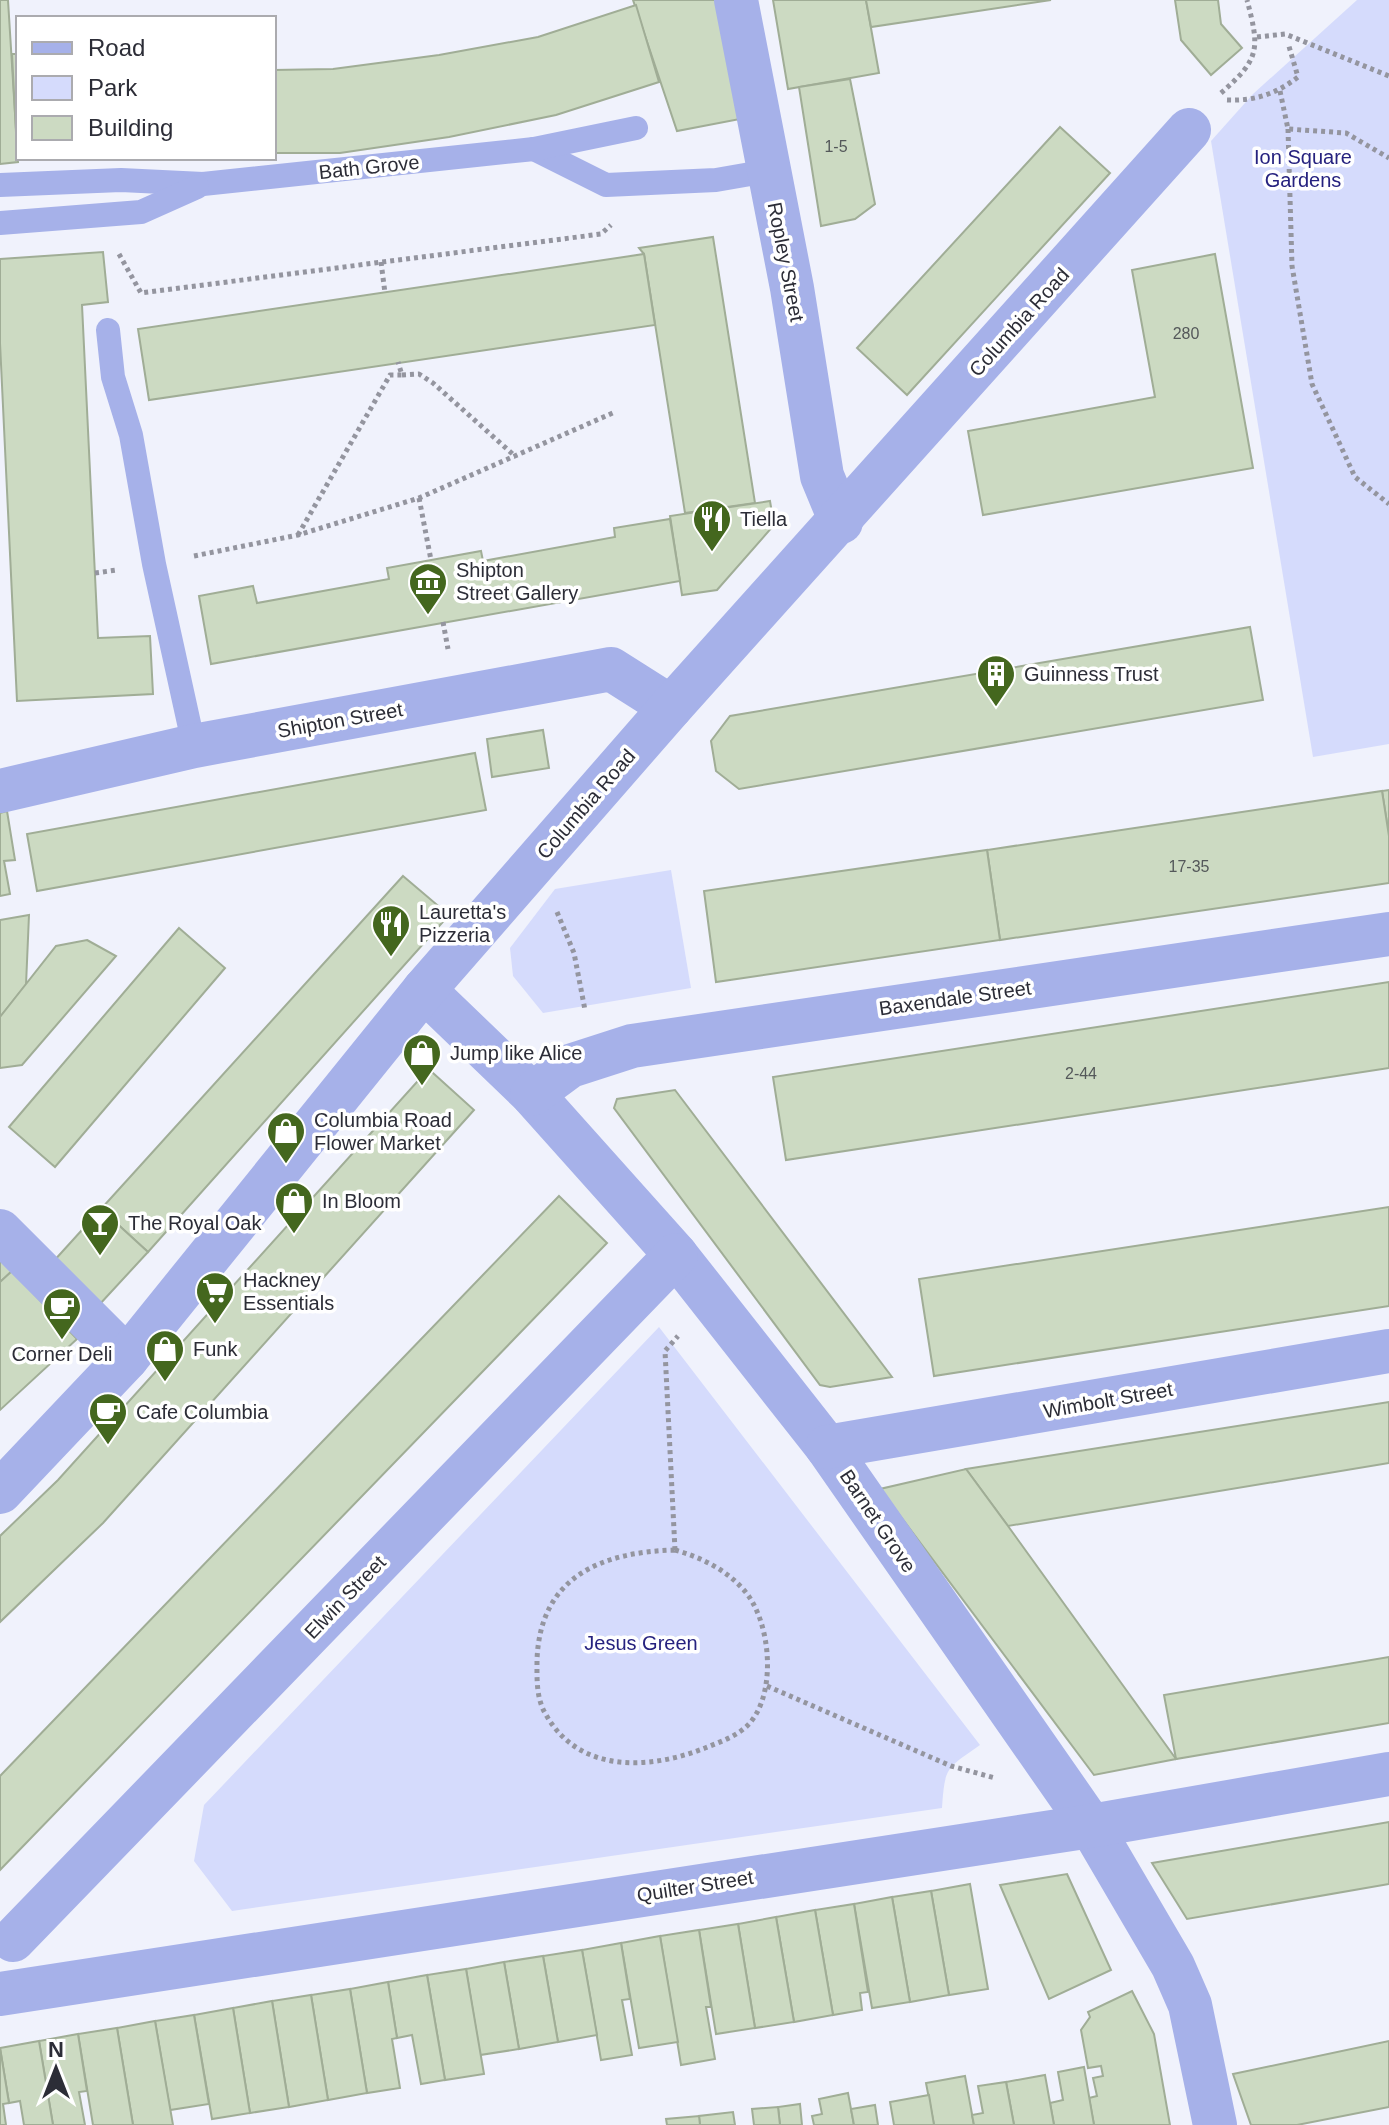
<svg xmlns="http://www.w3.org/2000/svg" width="1389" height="2125" font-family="Helvetica,sans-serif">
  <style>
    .green { fill: #d5dbfc }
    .building { fill: #ccdac2; stroke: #a0ad96; stroke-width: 2 }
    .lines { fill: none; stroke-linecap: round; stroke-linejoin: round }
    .path { stroke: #94959f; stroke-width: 5; stroke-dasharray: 4 4; stroke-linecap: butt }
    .service { stroke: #a6b1e9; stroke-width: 24 }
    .minor { stroke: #a6b1e9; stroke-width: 44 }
    .labels { text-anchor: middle; stroke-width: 7; stroke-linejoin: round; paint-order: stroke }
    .number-label { font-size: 16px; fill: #54585a }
    .park-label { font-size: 20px; fill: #26227f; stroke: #fff }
    .street-label { font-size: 20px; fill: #2c2d37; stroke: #fff }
    .poi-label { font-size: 20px; fill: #2c2d37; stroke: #fff; text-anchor: start }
  </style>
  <rect width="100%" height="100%" fill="#f0f2fc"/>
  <!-- green -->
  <g class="green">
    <path d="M1357,0H1389V744L1313,757L1211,141L1253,94Z"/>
    <path d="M671,870L691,988L543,1013L513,976L510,948L555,889Z"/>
    <path d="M659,1327L980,1745C946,1769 945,1766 942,1808L232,1911L194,1861L204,1805Z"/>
  </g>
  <!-- building -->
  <g class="building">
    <path d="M0,0H8L18,162L0,164Z"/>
    <path d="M633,0H718L740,119L677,131Z"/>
    <path d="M773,0H866L879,73L788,89Z"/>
    <path d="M866,0H1051L871,27Z"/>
    <path d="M1175,0H1218L1221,24L1242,48L1211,75L1181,40Z"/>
    <path d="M636,5L659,82L556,115L449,137L340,153H274V70L333,69L439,55L538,37Z"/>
    <path d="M12,54H18V132H16Z"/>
    <path d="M850,79L875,204L855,219L821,226L799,87Z"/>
    <path d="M1060,127L1110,173L907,395L857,348Z"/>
    <path d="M713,237L755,503L685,513L644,254L639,248Z"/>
    <path d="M103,252L108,302L82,305L98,638L150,636L153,694L17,701L0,343V259Z"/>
    <path d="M644,254L655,325L149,400L138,329Z"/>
    <path d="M1215,254L1253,468L983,515L968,431L1155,397L1132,270Z"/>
    <path d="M770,501L774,525L717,590L682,595L670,516Z"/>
    <path d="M670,519L680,581L211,664L199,596L253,586L257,603L389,579L387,568L481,551L483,561L615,537L614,528Z"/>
    <path d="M1250,627L1263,700L739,789L716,771L711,741L730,716Z"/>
    <path d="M543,730L549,768L492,777L487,739Z"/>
    <path d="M475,753L486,810L37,891L27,834Z"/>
    <path d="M1389,790V836L1382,791Z"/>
    <path d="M1382,791L1389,836V883L1000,940L987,850Z"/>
    <path d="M7,811L15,860L4,861L10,894L0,896V813Z"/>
    <path d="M987,850L1000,940L716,982L704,891Z"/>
    <path d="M403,876L449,915L148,1252L101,1209Z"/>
    <path d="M29,915L26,985L0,1017V920Z"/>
    <path d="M179,928L225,968L55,1167L9,1127Z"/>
    <path d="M87,940L116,956L22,1065L0,1068V1017L56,946Z"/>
    <path d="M1389,982V1068L786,1160L773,1077Z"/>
    <path d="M425,1073H433L474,1110L103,1523L0,1622V1536L58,1480Z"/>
    <path d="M675,1090L892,1377L830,1387L820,1385L614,1108L617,1099Z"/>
    <path d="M559,1196L607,1243L0,1870V1776Z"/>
    <path d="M1389,1207V1306L934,1376L919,1279Z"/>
    <path d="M101,1209L148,1252L99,1305L52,1263Z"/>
    <path d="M0,1259L12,1271L0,1282Z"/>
    <path d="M12,1271L77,1339L0,1410V1282Z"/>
    <path d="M1389,1402V1463L1008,1526L966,1469Z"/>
    <path d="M966,1469L1008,1526L1176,1759L1094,1775L880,1489Z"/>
    <path d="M1389,1657V1723L1176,1759L1164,1695Z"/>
    <path d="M1389,1822V1884L1187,1919L1152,1863Z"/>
    <path d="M1067,1874L1111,1970L1049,1999L1000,1885Z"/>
    <path d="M970,1884L988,1989L949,1995L931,1891Z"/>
    <path d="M931,1891L949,1995L910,2002L892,1897Z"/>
    <path d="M892,1897L910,2002L872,2008L854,1904Z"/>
    <path d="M854,1904L868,1992L860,1993L862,2010L833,2015L815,1910Z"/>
    <path d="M815,1910L833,2015L794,2022L776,1917Z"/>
    <path d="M776,1917L794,2022L755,2028L738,1924Z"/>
    <path d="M738,1924L755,2028L716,2034L699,1930Z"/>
    <path d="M699,1930L711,2007H706L715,2059L681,2065L660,1936Z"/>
    <path d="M660,1936L678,2042L639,2048L621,1943Z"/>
    <path d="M621,1943L630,1999L622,2000L632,2055L601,2060L582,1950Z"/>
    <path d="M582,1950L597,2035L558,2042L543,1956Z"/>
    <path d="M543,1956L558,2042L519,2049L504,1962Z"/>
    <path d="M504,1962L519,2049L480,2055L466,1969Z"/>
    <path d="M466,1969L484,2074L445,2080L427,1975Z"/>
    <path d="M427,1975L445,2080L421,2084L412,2035L397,2038L388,1982Z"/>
    <path d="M388,1982L397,2038L392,2039L400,2088L367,2093L350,1989Z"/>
    <path d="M350,1989L367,2093L328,2100L311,1995Z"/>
    <path d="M1132,1991L1154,2034L1170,2125H1094L1089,2098L1097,2096L1093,2078L1103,2076L1101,2066L1088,2068L1081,2030L1090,2017L1088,2012Z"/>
    <path d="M311,1995L328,2100L289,2107L272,2001Z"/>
    <path d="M272,2001L289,2107L250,2113L233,2008Z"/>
    <path d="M233,2008L250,2113L212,2119L194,2015Z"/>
    <path d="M194,2015L209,2104L170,2110L155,2021Z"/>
    <path d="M155,2021L173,2125H133L117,2028Z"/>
    <path d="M117,2028L133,2125H93L78,2034Z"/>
    <path d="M78,2034L87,2091L79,2092L85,2125H53L39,2041Z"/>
    <path d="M39,2041L53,2125H24L20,2101L9,2103L0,2048Z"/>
    <path d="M1389,2041V2107L1297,2125H1251L1233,2074Z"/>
    <path d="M0,2048L9,2103L3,2104L6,2125H0Z"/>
    <path d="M1084,2067L1094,2125H1054L1050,2103L1063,2100L1058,2072Z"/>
    <path d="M1045,2075L1054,2125H1014L1006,2082Z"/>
    <path d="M965,2076L974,2125H934L926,2083Z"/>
    <path d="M1006,2082L1014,2125H974L972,2115L983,2113L978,2086Z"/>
    <path d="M848,2093L854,2125H814L812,2116L822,2114L819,2099Z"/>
    <path d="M929,2095L934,2125H894L890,2102Z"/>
    <path d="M800,2104L802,2125H780L778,2107Z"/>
    <path d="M875,2105L878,2125H854L851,2109Z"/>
    <path d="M778,2107L780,2125H754L752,2109Z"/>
    <path d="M733,2112L735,2125H700L699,2116Z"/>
    <path d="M699,2116L700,2125H667L666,2119Z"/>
  </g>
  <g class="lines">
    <!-- path -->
    <g class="path">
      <path d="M1257,37L1285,34L1389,76"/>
      <path d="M1280,91L1288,129L1346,133L1389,158"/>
      <path d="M1221,93C1260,59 1260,49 1247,0"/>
      <path d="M1227,100C1255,101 1276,94 1298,77L1288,43"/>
      <path d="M1288,129L1292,266L1312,384L1355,477L1389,504"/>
      <path d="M119,254L141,293L601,234L611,225"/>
      <path d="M381,262L385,293"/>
      <path d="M402,375L419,374L433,383L516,457"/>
      <path d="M419,498L431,560"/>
      <path d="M298,535L390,375H402L398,362"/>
      <path d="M194,556L298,535L419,498L615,412"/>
      <path d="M95,573L117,570"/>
      <path d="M443,622L448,649"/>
      <path d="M557,912L574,953L585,1010"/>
      <path d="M675,1550C700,1557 725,1569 743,1589C771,1619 778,1694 748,1725C737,1736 720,1742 705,1748C649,1770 578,1774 545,1713C536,1697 537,1678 537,1660C540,1576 602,1552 675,1550Z"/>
      <path d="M675,1550L665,1351L678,1336"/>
      <path d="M767,1686L951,1766L995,1778"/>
    </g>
    <!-- service -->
    <g class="service">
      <path d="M534,149L606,185L716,180L768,171"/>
      <path d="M0,185L121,180L203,184L534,149L636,128"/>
      <path d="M0,223L141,212L197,187"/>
      <path d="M108,330L113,377L131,435L154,564L194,746"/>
    </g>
    <!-- minor -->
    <g class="minor">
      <path d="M736,0L792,288L822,476L841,522"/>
      <path d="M0,791L194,746L611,669L671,707"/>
      <path d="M424,990L532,1094L676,1255L827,1447L1091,1826L1173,1966L1190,2005L1215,2125"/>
      <path d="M532,1094L570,1066L632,1046L1389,934"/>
      <path d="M0,1231L127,1358"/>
      <path d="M827,1447L1389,1351"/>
      <path d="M0,1492L127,1358L424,990L671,707L1189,130"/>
      <path d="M13,1940L676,1255"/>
      <path d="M0,1994L1091,1826L1389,1774"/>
    </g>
  </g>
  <!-- icons -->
  <defs>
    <g id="restaurant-pin" transform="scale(2)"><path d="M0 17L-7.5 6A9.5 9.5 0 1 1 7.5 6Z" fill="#44671e" stroke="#fff"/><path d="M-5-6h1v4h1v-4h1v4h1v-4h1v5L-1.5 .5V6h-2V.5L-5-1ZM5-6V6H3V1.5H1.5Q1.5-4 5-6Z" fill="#fff"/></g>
    <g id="museum-pin" transform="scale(2)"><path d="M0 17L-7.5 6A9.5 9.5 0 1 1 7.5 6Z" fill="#44671e" stroke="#fff"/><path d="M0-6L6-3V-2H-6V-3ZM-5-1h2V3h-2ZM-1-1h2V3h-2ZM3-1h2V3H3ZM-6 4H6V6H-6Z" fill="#fff"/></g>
    <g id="building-pin" transform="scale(2)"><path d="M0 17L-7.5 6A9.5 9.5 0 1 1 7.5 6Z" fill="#44671e" stroke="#fff"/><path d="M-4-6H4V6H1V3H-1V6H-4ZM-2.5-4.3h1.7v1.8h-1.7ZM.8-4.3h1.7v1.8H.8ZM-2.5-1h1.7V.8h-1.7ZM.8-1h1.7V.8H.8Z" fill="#fff"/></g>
    <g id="shop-pin" transform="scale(2)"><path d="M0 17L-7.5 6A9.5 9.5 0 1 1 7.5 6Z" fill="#44671e" stroke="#fff"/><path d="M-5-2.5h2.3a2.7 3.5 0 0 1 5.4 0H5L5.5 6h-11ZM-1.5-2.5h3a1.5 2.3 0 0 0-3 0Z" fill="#fff"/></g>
    <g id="bar-pin" transform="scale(2)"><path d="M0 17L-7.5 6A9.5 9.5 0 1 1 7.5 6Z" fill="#44671e" stroke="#fff"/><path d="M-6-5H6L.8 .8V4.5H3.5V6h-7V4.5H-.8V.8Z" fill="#fff"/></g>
    <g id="supermarket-pin" transform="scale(2)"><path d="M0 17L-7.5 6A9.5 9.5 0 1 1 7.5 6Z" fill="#44671e" stroke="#fff"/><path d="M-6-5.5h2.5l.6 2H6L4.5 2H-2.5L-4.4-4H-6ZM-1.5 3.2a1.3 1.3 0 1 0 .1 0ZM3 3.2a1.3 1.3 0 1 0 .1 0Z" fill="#fff"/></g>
    <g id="cafe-pin" transform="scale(2)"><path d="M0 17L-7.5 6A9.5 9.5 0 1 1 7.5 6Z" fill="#44671e" stroke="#fff"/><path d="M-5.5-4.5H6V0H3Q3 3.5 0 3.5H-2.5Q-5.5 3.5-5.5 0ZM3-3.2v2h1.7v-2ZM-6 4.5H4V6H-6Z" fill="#fff"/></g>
  </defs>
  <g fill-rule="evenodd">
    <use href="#restaurant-pin" x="712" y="519"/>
    <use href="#museum-pin" x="428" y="582"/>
    <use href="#building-pin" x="996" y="674"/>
    <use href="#restaurant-pin" x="391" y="924"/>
    <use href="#shop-pin" x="422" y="1053"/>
    <use href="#shop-pin" x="286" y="1131"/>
    <use href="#shop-pin" x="294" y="1201"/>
    <use href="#bar-pin" x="100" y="1223"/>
    <use href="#supermarket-pin" x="215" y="1291"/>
    <use href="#cafe-pin" x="62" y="1307"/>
    <use href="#shop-pin" x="165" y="1349"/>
    <use href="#cafe-pin" x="108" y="1412"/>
  </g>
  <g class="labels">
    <!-- number labels -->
    <g class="number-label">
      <text x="836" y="152">1-5</text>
      <text x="1186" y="339">280</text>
      <text x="1189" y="872">17-35</text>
      <text x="1081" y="1079">2-44</text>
    </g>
    <!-- park labels -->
    <g class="park-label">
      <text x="1303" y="164">Ion Square<tspan x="1303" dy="23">Gardens</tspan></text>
      <text x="641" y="1650">Jesus Green</text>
    </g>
    <!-- street labels -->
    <g class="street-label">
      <text transform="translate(369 167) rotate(-6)" y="7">Bath Grove</text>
      <text transform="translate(786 262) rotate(79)" y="7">Ropley Street</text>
      <text transform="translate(1019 322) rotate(-48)" y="7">Columbia Road</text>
      <text transform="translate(340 720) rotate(-10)" y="7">Shipton Street</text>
      <text transform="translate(586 804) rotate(-49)" y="7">Columbia Road</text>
      <text transform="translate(955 998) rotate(-8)" y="7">Baxendale Street</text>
      <text transform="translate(1108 1400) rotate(-10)" y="7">Wimbolt Street</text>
      <text transform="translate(878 1521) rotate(56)" y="7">Barnet Grove</text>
      <text transform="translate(345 1597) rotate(-46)" y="7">Elwin Street</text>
      <text transform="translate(695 1886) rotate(-9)" y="7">Quilter Street</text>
    </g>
    <!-- poi labels -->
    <g class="poi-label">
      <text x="740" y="526">Tiella</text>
      <text x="456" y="577">Shipton<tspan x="456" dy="23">Street Gallery</tspan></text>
      <text x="1024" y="681">Guinness Trust</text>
      <text x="419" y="919">Lauretta's<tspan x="419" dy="23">Pizzeria</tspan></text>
      <text x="450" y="1060">Jump like Alice</text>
      <text x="314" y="1127">Columbia Road<tspan x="314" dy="23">Flower Market</tspan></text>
      <text x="322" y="1208">In Bloom</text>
      <text x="128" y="1230">The Royal Oak</text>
      <text x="243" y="1287">Hackney<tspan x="243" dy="23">Essentials</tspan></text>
      <text x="193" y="1356">Funk</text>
      <text x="62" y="1361" text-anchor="middle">Corner Deli</text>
      <text x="136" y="1419">Cafe Columbia</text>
    </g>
  </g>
  <!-- legend -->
  <rect x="16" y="16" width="260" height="144" fill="#ffffff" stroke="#ababaf" stroke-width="2"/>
  <rect x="32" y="42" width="40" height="12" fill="#a6b1e9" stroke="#ababaf" stroke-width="2"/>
  <text x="88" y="56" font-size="24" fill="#2c2d37">Road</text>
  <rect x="32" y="76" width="40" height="24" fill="#d5dbfc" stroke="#ababaf" stroke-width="2"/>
  <text x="88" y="96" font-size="24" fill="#2c2d37">Park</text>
  <rect x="32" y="116" width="40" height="24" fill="#ccdac2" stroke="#ababaf" stroke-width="2"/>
  <text x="88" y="136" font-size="24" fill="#2c2d37">Building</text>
  <!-- north arrow -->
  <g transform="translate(56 2069)" stroke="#ffffff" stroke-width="6" paint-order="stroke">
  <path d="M0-6L14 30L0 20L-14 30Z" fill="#2c2d37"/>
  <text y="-12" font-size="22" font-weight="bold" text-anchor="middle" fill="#2c2d37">N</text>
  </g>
</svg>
